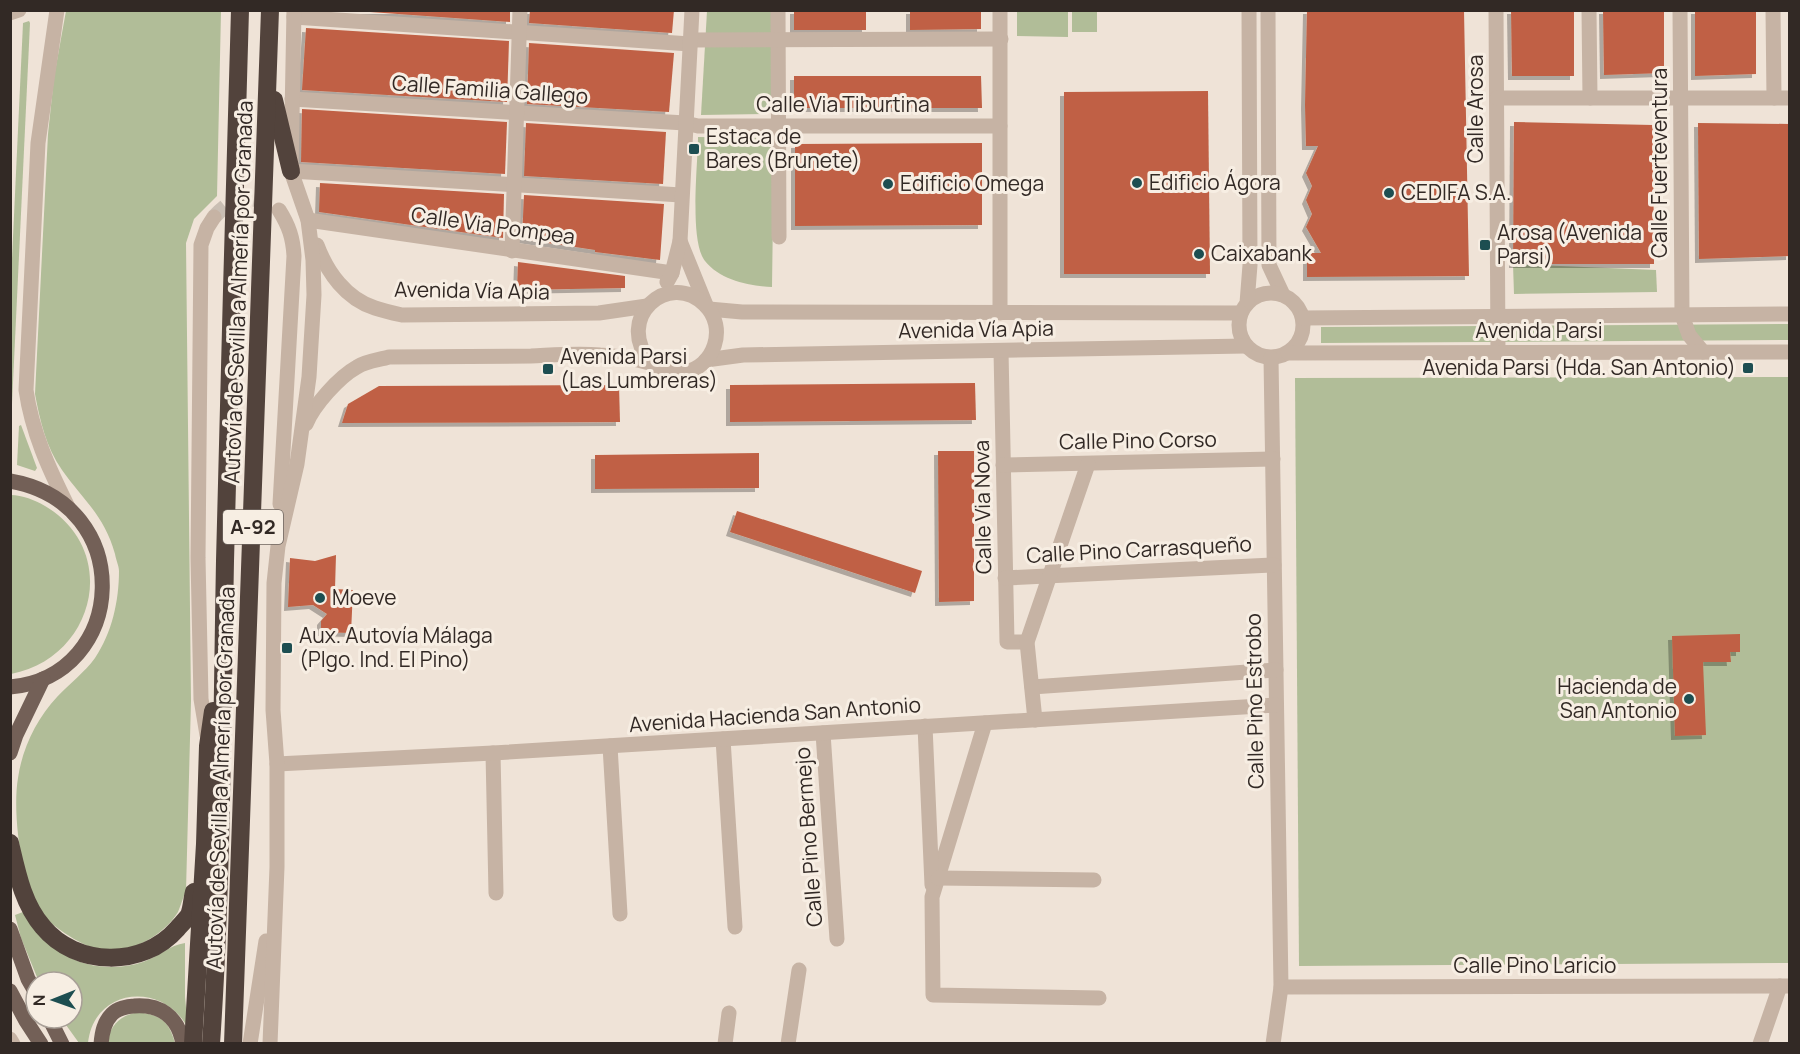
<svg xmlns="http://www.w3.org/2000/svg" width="1800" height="1054" font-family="Manrope,sans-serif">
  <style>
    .green { fill: #b1bd98 }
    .building { fill: #c06144; filter: url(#shadow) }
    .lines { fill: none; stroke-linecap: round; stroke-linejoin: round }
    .minor-tunnel { stroke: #c9beb3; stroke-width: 15; stroke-dasharray: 15 8; stroke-linecap: butt }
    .minor { stroke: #c6b3a4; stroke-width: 15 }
    .major { stroke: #736057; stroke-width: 15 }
    .highway { stroke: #52433c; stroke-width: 18 }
    .poi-dot { fill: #1d4e51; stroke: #f7eee3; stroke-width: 2 }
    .labels { text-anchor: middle; stroke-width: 6; stroke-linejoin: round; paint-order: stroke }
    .shield { fill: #f7eee3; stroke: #6d645e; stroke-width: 1.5 }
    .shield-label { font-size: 20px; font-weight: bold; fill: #322925 }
    .street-label { font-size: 21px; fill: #322925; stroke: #f7eee3 }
    .poi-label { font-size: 21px; fill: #322925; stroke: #f7eee3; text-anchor: start }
  </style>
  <defs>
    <filter id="shadow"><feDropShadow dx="-4" dy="4" stdDeviation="0" flood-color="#0004"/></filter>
  </defs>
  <rect width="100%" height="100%" fill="#efe3d7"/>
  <!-- green -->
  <g class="green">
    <path d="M66,11H221L217,196L194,219L186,243L191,701L186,891C183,897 181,905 178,912C164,935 132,953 105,951C89,950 57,930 46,918C21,891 12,813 18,778C22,749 37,718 57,697C69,684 85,672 95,658C112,633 119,601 119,571C119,566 116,560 115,554C104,515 84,501 62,470C46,447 40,421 35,394L48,134L54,77Z"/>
    <path d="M707,11H772V109L765,114L701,115Z"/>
    <path d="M1017,11H1068V37L1017,36Z"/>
    <rect x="1072" y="11" width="25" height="21"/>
    <path d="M29,21L30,23L11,425V280L23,23Z"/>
    <path d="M698,137L768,138L774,141L772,287C749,286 720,280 705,261C689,241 698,164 698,137Z"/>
    <path d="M1513,264L1656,270L1657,292L1514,294Z"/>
    <path d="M1789,324L1790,340L1321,343V327Z"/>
    <path d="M1789,377V963L1299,966L1295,378Z"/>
    <path d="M21,425L37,468L35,471L17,465L19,426Z"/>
    <path d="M11,495C22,495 35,500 45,506C121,551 95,658 11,674Z"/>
    <path d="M23,912C36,925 51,946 66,955C88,969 119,970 143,962C158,957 170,945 185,943V997L188,1028C163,981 94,987 88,1043H79L61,1018H72V982H39L21,938L15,915Z"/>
    <path d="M138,1012C162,1016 168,1020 175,1043L106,1044C111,1025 119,1016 138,1012Z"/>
  </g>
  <!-- building -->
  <g class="building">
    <path d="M342,10H510V22Z"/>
    <path d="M530,10H674L672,33L529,23Z"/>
    <rect x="794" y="10" width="72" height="20"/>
    <path d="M910,10H981V29L910,30Z"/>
    <path d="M1307,10H1464L1469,276L1307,277V253H1321L1306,227L1312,214L1306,200L1312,186L1306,173L1318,146H1306L1305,105Z"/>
    <path d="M1511,10H1574V76H1512Z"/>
    <path d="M1603,10H1664V73L1604,75Z"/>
    <path d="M1695,10H1756V74L1695,76Z"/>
    <path d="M306,28L509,41L507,102L302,90Z"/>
    <path d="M529,43L674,53L669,112L527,104Z"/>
    <path d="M794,76H981L982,108H794Z"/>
    <path d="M1208,91L1210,274H1064V92Z"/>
    <path d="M302,109L507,122L505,174L301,162Z"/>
    <path d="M1514,122L1653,125L1654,264H1513Z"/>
    <path d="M526,123L666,132L663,184L524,176Z"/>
    <path d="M1698,123L1790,124V256L1699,259Z"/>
    <path d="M982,143V225L795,226V144Z"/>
    <path d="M320,183L504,194L503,238L319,212Z"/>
    <path d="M524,195L664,204L660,260L595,252V250L522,239Z"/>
    <path d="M518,262L625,276V288L517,290Z"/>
    <path d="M975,383L976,420L730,422V385Z"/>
    <path d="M619,385L620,422L342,423L348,404L379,386Z"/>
    <path d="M938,451H974V601L939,602Z"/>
    <path d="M759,453V488L595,489V455Z"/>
    <path d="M737,511L922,571L915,593L730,532Z"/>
    <path d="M336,555L335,589L353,590L351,633L321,632V621L327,614L313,605L288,607L290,558L315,561Z"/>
    <path d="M1740,634V652H1730L1731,662H1703L1706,735L1675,736L1672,636Z"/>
  </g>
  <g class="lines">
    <!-- minor-tunnel -->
    <path class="minor-tunnel" d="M214,217C234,196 245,194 272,205"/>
    <!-- minor -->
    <g class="minor">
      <path d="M57,10L38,143L26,390C32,432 49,469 68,507"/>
      <path d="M778,10L779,237"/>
      <path d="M1268,10L1269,265L1283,295"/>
      <path d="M1496,10L1498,352"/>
      <path d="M1589,10L1590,98"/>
      <path d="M1680,10L1682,315L1689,335L1703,352"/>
      <path d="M1773,10L1774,98"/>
      <path d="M10,13L19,10"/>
      <path d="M294,17L690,44"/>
      <path d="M690,40L1001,39"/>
      <path d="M1497,98H1790"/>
      <path d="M292,99L685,123L698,126H1000"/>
      <path d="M291,171L681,195"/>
      <path d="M279,210C289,226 293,238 294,256L280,504"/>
      <path d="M308,220L672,273"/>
      <path d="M680,241L706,305"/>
      <path d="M317,245C327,272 346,299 375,308C384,311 393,313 402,315L599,313L647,306"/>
      <path d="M512,251L520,10"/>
      <path d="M667,282L672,273L680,241L692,10"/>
      <circle cx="1271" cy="325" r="32"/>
      <path d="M1247,303L1250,265L1249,10"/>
      <path d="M709,309L742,312L1241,313"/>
      <path d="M1000,313V10"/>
      <path d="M1303,318L1790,314"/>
      <path d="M1001,351L1007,642H1027"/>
      <path d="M1288,353L1790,352"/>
      <path d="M1271,358L1281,987L1273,1044"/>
      <path d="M706,360L743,355L1246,346"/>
      <path d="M306,424C314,405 339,377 357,367C366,361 379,360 389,357C437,357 484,356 531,356C554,355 577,353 600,355C616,356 634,358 649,363C662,367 668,375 684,372C714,368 728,327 705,305C669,269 613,318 651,363"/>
      <path d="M1003,465L1273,459"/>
      <path d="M1005,578L1274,565"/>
      <path d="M1032,687L1276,670"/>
      <path d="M1035,720L1027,642L1088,464"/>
      <path d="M985,723L932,897L933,995L1099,998"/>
      <path d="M925,726L932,885"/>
      <path d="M823,733L837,939"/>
      <path d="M207,735L201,699L198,558L201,245L207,228L214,217"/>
      <path d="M723,739L735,927"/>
      <path d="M610,746L620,914"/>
      <path d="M493,753L496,893"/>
      <path d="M277,764L493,753L1276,705"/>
      <path d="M938,878L1094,880"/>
      <path d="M1281,987L1790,986"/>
      <path d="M10,1039L13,1044"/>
      <path d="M250,1044L266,941"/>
      <path d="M270,1044L277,867V764L273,710L274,583L278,546L297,464L309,377L314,295L313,260L308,220L291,171L294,10"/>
      <path d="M725,1044L729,1013"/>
      <path d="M788,1044L799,970"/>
      <path d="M1760,1044L1780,986"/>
    </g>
    <!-- major -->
    <g class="major">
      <path d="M10,481C137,503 129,676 10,687"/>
      <path d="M10,753L16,735L43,679"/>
      <path d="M10,929L28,979L36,993"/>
      <path d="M10,991L26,1021L41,1044"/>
      <path d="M49,1018L62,1044"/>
      <path d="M101,1044C102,1032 104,1022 112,1014C117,1009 127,1006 134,1006C160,1004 178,1016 183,1044"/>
    </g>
    <!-- highway -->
    <g class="highway">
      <path d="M274,100L291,171"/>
      <path d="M10,843C17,873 23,904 43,927C76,967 143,968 177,929C180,925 186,920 189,915C192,908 192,899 194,892"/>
      <path d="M193,1044L205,844L208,746L213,711"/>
      <path d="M211,1044C222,883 222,722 225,561C229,377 235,194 240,10"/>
      <path d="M233,1044L270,10"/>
    </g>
  </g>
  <!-- markers -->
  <g class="poi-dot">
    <rect x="688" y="143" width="12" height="12" rx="3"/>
    <circle cx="1137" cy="183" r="6"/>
    <circle cx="888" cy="184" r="6"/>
    <circle cx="1389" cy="193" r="6"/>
    <rect x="1479" y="239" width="12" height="12" rx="3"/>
    <circle cx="1199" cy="254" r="6"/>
    <rect x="1742" y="362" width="12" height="12" rx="3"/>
    <rect x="542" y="363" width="12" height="12" rx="3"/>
    <circle cx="320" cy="598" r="6"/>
    <rect x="281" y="642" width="12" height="12" rx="3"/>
    <circle cx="1689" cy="699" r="6"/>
  </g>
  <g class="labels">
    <!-- shield labels -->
    <rect class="shield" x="223" y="510" width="60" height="34" rx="4.5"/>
    <g class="shield-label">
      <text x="253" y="534">A-92</text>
    </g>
    <!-- street labels -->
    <g class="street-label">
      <text transform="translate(490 90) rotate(4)" y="7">Calle Familia Gallego</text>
      <text x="843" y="112">Calle Via Tiburtina</text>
      <text transform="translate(1476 109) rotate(-90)" y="7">Calle Arosa</text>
      <text transform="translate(1660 163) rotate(-90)" y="7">Calle Fuerteventura</text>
      <text transform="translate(493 226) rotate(8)" y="7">Calle Via Pompea</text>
      <text transform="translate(472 291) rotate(1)" y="7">Avenida Vía Apia</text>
      <text transform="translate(239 292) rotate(-88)" y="7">Autovía de Sevilla a Almería por Granada</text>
      <text transform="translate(976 330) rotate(-1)" y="7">Avenida Vía Apia</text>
      <text x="1539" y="338">Avenida Parsi</text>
      <text transform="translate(1138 441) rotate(-1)" y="7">Calle Pino Corso</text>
      <text transform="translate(983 507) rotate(-91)" y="7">Calle Via Nova</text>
      <text transform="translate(1139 550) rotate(-3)" y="7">Calle Pino Carrasqueño</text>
      <text transform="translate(1255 701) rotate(-91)" y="7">Calle Pino Estrobo</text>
      <text transform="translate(775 715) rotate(-4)" y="7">Avenida Hacienda San Antonio</text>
      <text transform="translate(221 778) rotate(-88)" y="7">Autovía de Sevilla a Almería por Granada</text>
      <text transform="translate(809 837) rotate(-94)" y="7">Calle Pino Bermejo</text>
      <text x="1535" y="973">Calle Pino Laricio</text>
    </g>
    <!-- poi labels -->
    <g class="poi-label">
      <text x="706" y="144">Estaca de<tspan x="706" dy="24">Bares (Brunete)</tspan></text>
      <text x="1149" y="190">Edificio Ágora</text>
      <text x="900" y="191">Edificio Omega</text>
      <text x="1401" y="200">CEDIFA S.A.</text>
      <text x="1497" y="240">Arosa (Avenida<tspan x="1497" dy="24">Parsi)</tspan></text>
      <text x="1211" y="261">Caixabank</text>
      <text x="560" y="364">Avenida Parsi<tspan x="560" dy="24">(Las Lumbreras)</tspan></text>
      <text x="1736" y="375" text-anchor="end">Avenida Parsi (Hda. San Antonio)</text>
      <text x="332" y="605">Moeve</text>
      <text x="299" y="643">Aux. Autovía Málaga<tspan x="299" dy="24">(Plgo. Ind. El Pino)</tspan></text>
      <text x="1677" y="694" text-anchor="end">Hacienda de<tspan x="1677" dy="24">San Antonio</tspan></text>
    </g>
  </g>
  <!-- border -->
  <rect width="1800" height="1054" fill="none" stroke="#322925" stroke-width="24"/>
  <!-- north arrow -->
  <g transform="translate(54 1000) rotate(269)"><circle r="28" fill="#f7eee3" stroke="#a89f97" stroke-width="1.5"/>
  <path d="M0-4.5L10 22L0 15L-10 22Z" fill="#1d4e51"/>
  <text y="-9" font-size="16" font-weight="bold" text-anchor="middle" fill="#322925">N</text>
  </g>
</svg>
